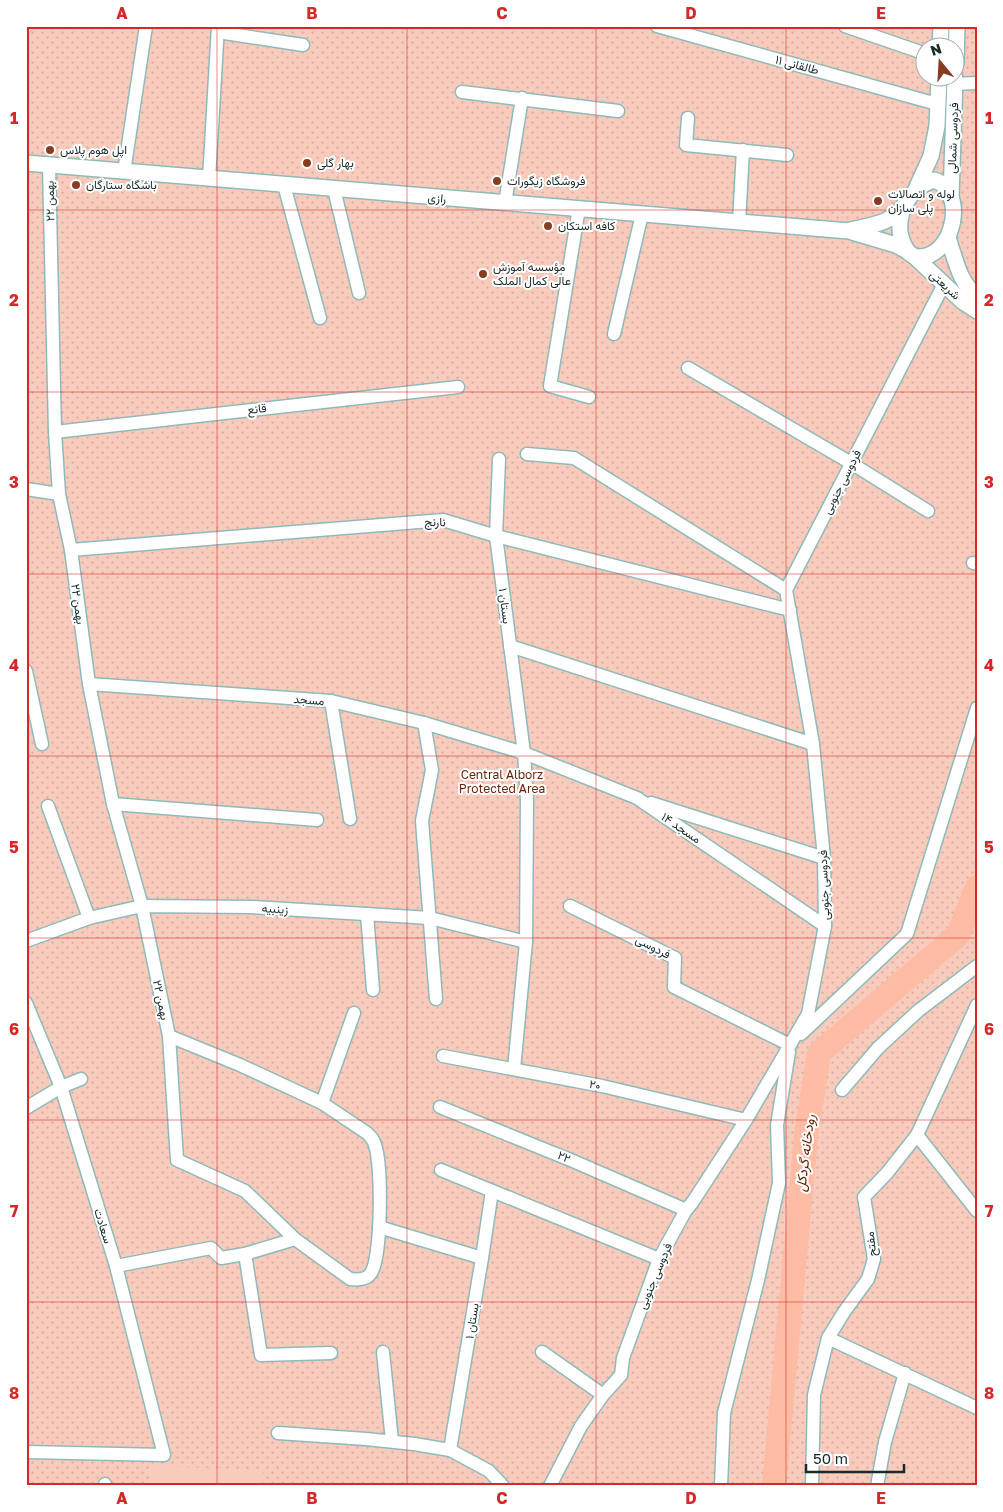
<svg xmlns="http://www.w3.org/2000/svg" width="1003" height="1512" font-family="'Golos Text',Vazirmatn,sans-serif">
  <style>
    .grass { fill: url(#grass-dots); fill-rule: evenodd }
    .pitch { fill: #f8cbbc }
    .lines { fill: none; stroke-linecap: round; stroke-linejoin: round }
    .river { stroke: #febca4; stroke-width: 24 }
    .minor-casing { stroke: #8ebbb9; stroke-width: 15 }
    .tertiary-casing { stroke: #8ebbb9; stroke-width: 18 }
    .minor { stroke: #fff; stroke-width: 12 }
    .tertiary { stroke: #fff; stroke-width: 15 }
    .grid { fill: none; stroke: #d62828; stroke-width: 1; stroke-opacity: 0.55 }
    .poi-dot { fill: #863d22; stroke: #fff; stroke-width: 2 }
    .labels { text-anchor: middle; stroke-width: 4; stroke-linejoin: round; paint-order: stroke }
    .street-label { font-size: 12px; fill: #192c2b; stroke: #fff }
    .poi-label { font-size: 12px; fill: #192c2b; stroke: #fff; text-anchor: start }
    .park-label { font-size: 12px; fill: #6b2406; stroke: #fff }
    .water-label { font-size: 14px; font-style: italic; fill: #651f00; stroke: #fff }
    .neatline { fill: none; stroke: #d62828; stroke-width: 2 }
    .grid-label { font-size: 16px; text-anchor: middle; font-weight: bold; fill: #d62828 }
  </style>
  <defs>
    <pattern id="grass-dots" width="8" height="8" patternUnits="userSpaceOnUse" patternTransform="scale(1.25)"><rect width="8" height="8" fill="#f8cbbc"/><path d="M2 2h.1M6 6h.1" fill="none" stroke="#d4aea2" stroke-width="1.8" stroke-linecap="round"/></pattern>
  </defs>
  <rect width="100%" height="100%" fill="#ebfefc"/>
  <!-- grass -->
  <path class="grass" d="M26,26H977V1486H26ZM926,48H956V78H926Z"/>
  <!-- pitch -->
  <path class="pitch" d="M151,1466L263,1470V1486H150Z"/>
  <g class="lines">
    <!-- river -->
    <path class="river" d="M774,1486L806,1135L819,1053L958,935L977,887"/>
    <!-- minor casing -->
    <g class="minor-casing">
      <g id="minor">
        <path d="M657,26L937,104"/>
        <path d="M845,26L926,54"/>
        <path d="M218,32L303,45"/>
        <path d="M955,84L977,83"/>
        <path d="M462,92L618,111"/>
        <path d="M688,118L686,145L787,155"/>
        <path d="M49,165L55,432L59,494L71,550L89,684L113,804L142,906L169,1036L177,1160L245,1191L295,1239L350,1279C358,1280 367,1280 371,1273C382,1256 382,1165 375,1145C374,1140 371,1137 367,1133L322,1103L240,1065L169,1036"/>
        <path d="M124,172L146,26"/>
        <path d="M209,179L218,26"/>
        <path d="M284,185L320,318"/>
        <path d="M334,189L359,293"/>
        <path d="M505,203L522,98"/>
        <path d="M579,208L550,386L589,397"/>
        <path d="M739,222L743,150"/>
        <path d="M614,334L642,214"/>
        <path d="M688,368L851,463L928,511"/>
        <path d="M55,432L458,387"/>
        <path d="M527,454L574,458L786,590"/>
        <path d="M499,459L496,536L524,753L527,800L526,942L514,1069"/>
        <path d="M26,489L59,494"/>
        <path d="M71,550L443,520L496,536L790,610"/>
        <path d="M973,563L977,564"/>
        <path d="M510,646L813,744"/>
        <path d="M26,671L42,744"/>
        <path d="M89,684L331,701L424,723L524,753L637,798L825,926"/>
        <path d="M331,701L350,819"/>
        <path d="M424,723L432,770L422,821L436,999"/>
        <path d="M651,803L824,858"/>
        <path d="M113,804L317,820"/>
        <path d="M48,806L89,918"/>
        <path d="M570,906L675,958L674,987L790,1045"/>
        <path d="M367,914L373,990"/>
        <path d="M26,941L89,918L142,906L252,907L430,918L526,942"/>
        <path d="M26,1003L61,1087L116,1266L164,1455L26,1452"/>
        <path d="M977,1005L917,1135L887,1173L864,1197L874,1259L868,1279L844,1312L828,1338L977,1408"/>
        <path d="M801,1034L907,934L977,708"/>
        <path d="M443,1056L602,1086L746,1120"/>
        <path d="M842,1090L878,1048L918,1011L977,966"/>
        <path d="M322,1103L354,1013"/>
        <path d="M440,1107L573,1161L686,1210"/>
        <path d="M26,1108L61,1087L81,1079"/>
        <path d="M917,1135L977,1211"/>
        <path d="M441,1170L659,1259"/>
        <path d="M379,1227L482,1258"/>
        <path d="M245,1254L261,1355L331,1353"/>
        <path d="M116,1266L211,1248L221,1258L245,1254L295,1239"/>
        <path d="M383,1352L392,1441"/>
        <path d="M542,1352L603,1395"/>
        <path d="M278,1433L366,1439L414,1444L450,1450L489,1471L503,1486"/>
        <path d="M450,1450L482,1258L492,1191"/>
        <path d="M105,1484V1486"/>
        <path d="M550,1486L581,1426L603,1395L621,1375L623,1358L659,1259L686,1210L692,1203L746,1120L808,1014L825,926L824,858L813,744L786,590L944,284"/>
        <path d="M721,1486L724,1413L758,1280L779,1183L777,1125L789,1052"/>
        <path d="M812,1486L814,1395L828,1338"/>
        <path d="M877,1486L885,1442L905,1373"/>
      </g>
    </g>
    <!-- tertiary casing -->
    <g class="tertiary-casing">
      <g id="tertiary">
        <path d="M940,48L941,26"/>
        <path d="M956,63L957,26"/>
        <path d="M26,163L849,231L896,245L907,251"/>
        <path d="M934,180C967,190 955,256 920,257C913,257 908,253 905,247C891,221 907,188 934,180Z"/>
        <path d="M916,189L931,156L937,126L939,78"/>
        <path d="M951,197L955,78"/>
        <path d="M850,230C869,226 894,223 904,205"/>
        <path d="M948,238C955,257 959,283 977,296"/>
        <path d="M915,257L963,302L977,311"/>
      </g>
    </g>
    <!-- minor -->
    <use href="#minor" class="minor"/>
    <!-- tertiary -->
    <use href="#tertiary" class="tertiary"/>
  </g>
  <!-- grid -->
  <path class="grid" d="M217,26V1486M407,26V1486M596,26V1486M786,26V1486M26,210H977M26,392H977M26,574H977M26,756H977M26,938H977M26,1120H977M26,1302H977"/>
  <!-- markers -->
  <g class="poi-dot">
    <circle cx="50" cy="150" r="5"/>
    <circle cx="307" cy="163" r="5"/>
    <circle cx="497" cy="181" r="5"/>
    <circle cx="76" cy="185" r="5"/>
    <circle cx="878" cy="201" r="5"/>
    <circle cx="548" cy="226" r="5"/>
    <circle cx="483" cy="274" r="5"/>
  </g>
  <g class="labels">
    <!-- street labels -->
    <g class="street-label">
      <text transform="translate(797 65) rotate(15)" y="4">طالقانی ۱۱</text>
      <text transform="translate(953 138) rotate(-88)" y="4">فردوسی شمالی</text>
      <text transform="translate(437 198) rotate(5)" y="4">رازی</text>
      <text transform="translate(50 201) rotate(-91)" y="4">۲۲ بهمن</text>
      <text transform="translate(945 285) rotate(43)" y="4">شریعتی</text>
      <text transform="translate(257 409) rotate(-6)" y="4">قانع</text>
      <text transform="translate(842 482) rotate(-63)" y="4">فردوسی جنوبی</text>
      <text transform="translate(435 522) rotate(1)" y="4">نارنج</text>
      <text transform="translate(78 604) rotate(82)" y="4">۲۲ بهمن</text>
      <text transform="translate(505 606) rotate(83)" y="4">بستان ۱</text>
      <text transform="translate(309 700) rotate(4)" y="4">مسجد</text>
      <text transform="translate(681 828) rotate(34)" y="4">مسجد ۱۴</text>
      <text transform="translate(824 885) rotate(-92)" y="4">فردوسی جنوبی</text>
      <text transform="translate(275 909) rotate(3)" y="4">زینبیه</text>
      <text transform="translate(653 947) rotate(27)" y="4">فردوسی</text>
      <text transform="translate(161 1000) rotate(78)" y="4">۲۲ بهمن</text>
      <text transform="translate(595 1085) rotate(12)" y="4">۲۰</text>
      <text transform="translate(564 1157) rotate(22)" y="4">۲۲</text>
      <text transform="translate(103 1226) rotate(73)" y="4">سعادت</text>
      <text transform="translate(871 1244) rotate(-96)" y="4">مفتح</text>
      <text transform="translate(655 1276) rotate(-67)" y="4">فردوسی جنوبی</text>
      <text transform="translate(472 1321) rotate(-81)" y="4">بستان ۱</text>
    </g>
    <!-- poi labels -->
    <g class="poi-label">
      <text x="60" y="154">اپل هوم پلاس</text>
      <text x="317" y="167">بهار گلی</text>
      <text x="507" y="185">فروشگاه زیگورات</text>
      <text x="86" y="189">باشگاه ستارگان</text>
      <text x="888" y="198">لوله و اتصالات<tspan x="888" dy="14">پلی سازان</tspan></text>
      <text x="558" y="230">کافه استکان</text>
      <text x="493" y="271">مؤسسه آموزش<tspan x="493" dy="14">عالی کمال الملک</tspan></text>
    </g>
    <!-- park labels -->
    <g class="park-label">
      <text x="502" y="779">Central Alborz<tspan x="502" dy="14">Protected Area</tspan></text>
    </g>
    <!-- water labels -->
    <g class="water-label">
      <text transform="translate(805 1153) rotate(-83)" y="5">رودخانه گردکل</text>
    </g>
  </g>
  <!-- border -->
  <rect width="1003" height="1512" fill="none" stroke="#ffffff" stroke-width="55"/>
  <!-- north arrow -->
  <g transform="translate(940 62) rotate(342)"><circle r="24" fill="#ffffff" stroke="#a3abaa"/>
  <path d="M0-4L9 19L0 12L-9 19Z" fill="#863d22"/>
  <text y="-8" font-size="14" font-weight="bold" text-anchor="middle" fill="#192c2b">N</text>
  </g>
  <!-- scale -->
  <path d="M806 1464v8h98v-8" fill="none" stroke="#192c2b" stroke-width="2.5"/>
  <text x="813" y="1464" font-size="15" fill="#192c2b" stroke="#ffffff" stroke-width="4" paint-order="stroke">50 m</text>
  <rect x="28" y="28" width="948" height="1456" class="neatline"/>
  <g class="grid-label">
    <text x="122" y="19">A</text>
    <text x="312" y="19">B</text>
    <text x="502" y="19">C</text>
    <text x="691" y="19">D</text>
    <text x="881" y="19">E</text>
    <text x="14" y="124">1</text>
    <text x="989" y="124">1</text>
    <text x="14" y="306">2</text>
    <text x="989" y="306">2</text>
    <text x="14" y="488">3</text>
    <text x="989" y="488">3</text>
    <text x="14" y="671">4</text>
    <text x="989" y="671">4</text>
    <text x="14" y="853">5</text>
    <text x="989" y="853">5</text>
    <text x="14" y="1035">6</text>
    <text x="989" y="1035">6</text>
    <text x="14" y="1217">7</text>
    <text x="989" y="1217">7</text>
    <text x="14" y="1399">8</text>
    <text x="989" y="1399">8</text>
    <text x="122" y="1504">A</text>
    <text x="312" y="1504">B</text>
    <text x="502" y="1504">C</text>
    <text x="691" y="1504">D</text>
    <text x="881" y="1504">E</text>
  </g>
</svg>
